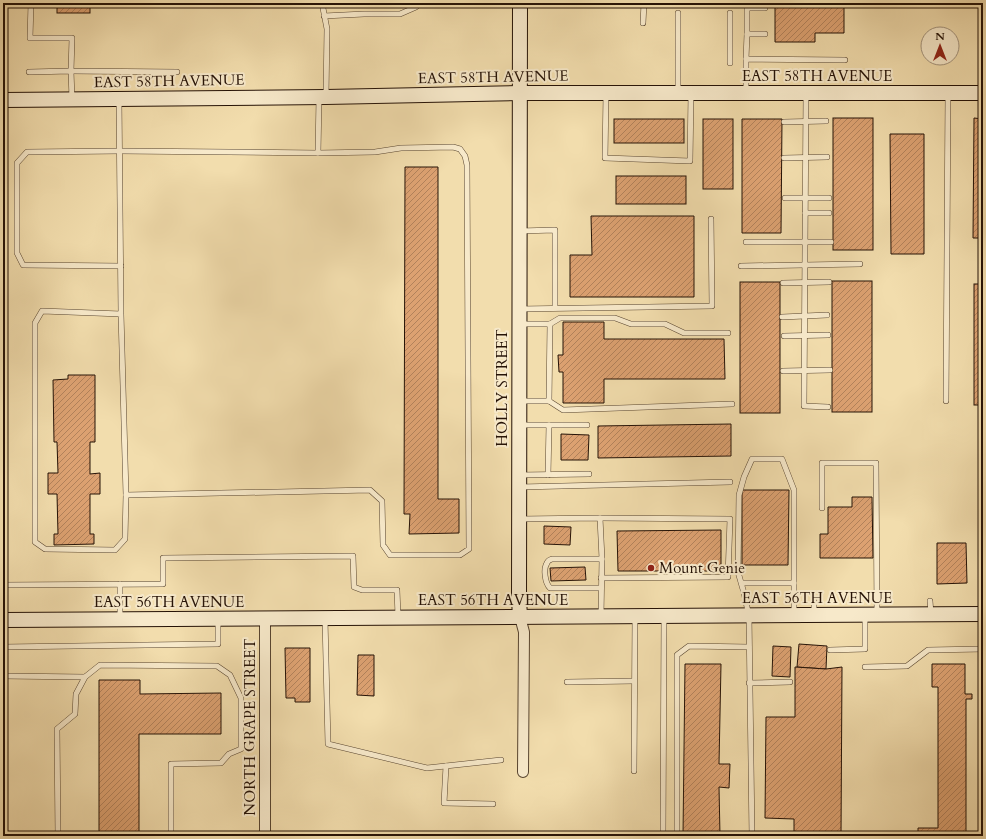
<svg xmlns="http://www.w3.org/2000/svg" width="986" height="839" font-family="Cardo,serif">
  <style>
    .building { fill: url(#building-hatch); stroke: #251206 }
    .lines { fill: none; stroke-linecap: round; stroke-linejoin: round }
    .lane-casing { stroke: #584530; stroke-width: 6 }
    .street-casing { stroke: #584530; stroke-width: 12 }
    .secondary-casing { stroke: #251206; stroke-width: 16 }
    .lane { stroke: #f7e9ca; stroke-width: 5 }
    .street { stroke: #f7e9ca; stroke-width: 10 }
    .secondary { stroke: #f7e9ca; stroke-width: 14 }
    .poi-dot { fill: #8f2418; stroke: #f7e9ca; stroke-width: 1.5 }
    .labels { text-anchor: middle; stroke-width: 4; stroke-linejoin: round; paint-order: stroke }
    .street-label { font-size: 15px; fill: #251206; stroke: #f7e9ca }
    .poi-label { font-size: 15px; fill: #251206; stroke: #f7e9ca; text-anchor: start }
  </style>
  <defs>
    <pattern id="building-hatch" width="6" height="6" patternUnits="userSpaceOnUse"><rect width="6" height="6" fill="#dca171"/><path d="M-1 1l2-2M0 6l6-6M5 7l2-2" fill="none" stroke="#b2825b"/></pattern>
  </defs>
  <rect width="100%" height="100%" fill="#f2ddad"/>
  <filter id="stains"><feTurbulence type="fractalNoise" baseFrequency=".005" numOctaves="4"/><feColorMatrix values="0 0 0 0 .2 0 0 0 0 .09 0 0 0 0 .02 0 0 0 .5 -.17"/></filter>
  <radialGradient id="worn" r=".72"><stop offset=".6" stop-color="#630" stop-opacity="0"/><stop offset="1" stop-color="#630" stop-opacity=".3"/></radialGradient>
  <!-- building -->
  <g class="building">
    <rect x="57" y="3" width="33" height="10"/>
    <path d="M775,3H844V33H815V42H775Z"/>
    <rect x="833" y="118" width="40" height="132"/>
    <path d="M974,118L983,119V238H973Z"/>
    <rect x="614" y="119" width="70" height="24"/>
    <rect x="703" y="119" width="30" height="70"/>
    <path d="M742,119H782L781,233H742Z"/>
    <path d="M890,134H924V254H891Z"/>
    <path d="M405,167H438V499H459V533L409,534L410,514H404Z"/>
    <rect x="616" y="176" width="70" height="28"/>
    <path d="M591,216H694V297H570V255H592Z"/>
    <rect x="832" y="281" width="40" height="131"/>
    <rect x="740" y="282" width="40" height="131"/>
    <rect x="974" y="284" width="9" height="121"/>
    <path d="M563,322H604V339H724L725,379H604V403H563V372H559L558,355H563Z"/>
    <path d="M68,375H95V442H90V474L100,473V494H90V534H94V544L54,545V534H58L57,494H48V473H58L57,442H54L53,380L68,379Z"/>
    <path d="M731,424V456L598,458V426Z"/>
    <path d="M561,434L589,435L588,460H561Z"/>
    <path d="M742,490H789L788,565H742Z"/>
    <path d="M852,497H872L873,558H820V534H828V507H852Z"/>
    <path d="M544,526L571,527L570,545L544,544Z"/>
    <path d="M721,530V571H618L617,531Z"/>
    <path d="M937,543H966L967,583L937,584Z"/>
    <path d="M585,567L586,580L551,581L550,568Z"/>
    <path d="M799,644L827,646L826,669L797,667Z"/>
    <path d="M773,646L791,647L790,677L772,676Z"/>
    <path d="M285,648H310V702H295V698H286Z"/>
    <path d="M358,655H374V696L357,695Z"/>
    <path d="M685,664H721L719,764H730L729,788L719,787L720,836H683Z"/>
    <path d="M932,664H965V694H972V699H966V836H918V828H938V687H932Z"/>
    <path d="M795,667L826,669L842,667L841,836H794V819L765,818L766,717H795Z"/>
    <path d="M99,680H140V694L221,693V734H139V836H99Z"/>
  </g>
  <g class="lines">
    <!-- lane casing -->
    <g class="lane-casing">
      <g id="lane">
        <path d="M31,3L30,38H72L71,71L177,72"/>
        <path d="M322,3L327,29L326,96"/>
        <path d="M678,13V92"/>
        <path d="M730,13V63"/>
        <path d="M324,16L364,14H400L416,7V3"/>
        <path d="M643,23L644,3"/>
        <path d="M747,34V8H765"/>
        <path d="M746,59L747,34H765"/>
        <path d="M29,72L71,71L72,99"/>
        <path d="M746,92V59L845,60"/>
        <path d="M606,94L605,158L690,161L691,94"/>
        <path d="M806,94L804,406L828,407"/>
        <path d="M119,100L121,314L126,495L125,539L115,550L45,549L35,542V323L42,311L121,314"/>
        <path d="M784,122L826,121"/>
        <path d="M318,153L319,98"/>
        <path d="M784,158L827,157"/>
        <path d="M785,198H829"/>
        <path d="M805,213H829"/>
        <path d="M520,231L555,230V308"/>
        <path d="M746,242H831"/>
        <path d="M121,266L23,265L17,253V163L27,152L120,151L318,153L375,152L401,148L453,147L460,149L465,156L467,165L469,549L460,555H390L383,545L382,501L370,490L126,495"/>
        <path d="M741,266L860,264"/>
        <path d="M783,283L829,282"/>
        <path d="M520,309L712,306L711,219"/>
        <path d="M782,317L827,315"/>
        <path d="M520,324H550L549,401H521"/>
        <path d="M550,324L560,318H615L631,324H665L684,333H728"/>
        <path d="M784,336L828,335"/>
        <path d="M783,371L830,370"/>
        <path d="M549,401L563,410L732,404"/>
        <path d="M946,401L948,94"/>
        <path d="M520,425H587"/>
        <path d="M520,475L589,474"/>
        <path d="M548,475L549,425"/>
        <path d="M520,487L730,482"/>
        <path d="M822,508V463H876L877,615"/>
        <path d="M600,518L730,519L728,577L601,578"/>
        <path d="M520,519L600,518L602,559L601,616"/>
        <path d="M742,583H794"/>
        <path d="M120,584V618"/>
        <path d="M3,585L163,584V558L353,556L354,587L362,590H397L398,616"/>
        <path d="M601,588H550C545,583 543,569 547,563C548,560 549,560 552,559H602"/>
        <path d="M814,601V614"/>
        <path d="M930,601L931,614"/>
        <path d="M981,613V573H983"/>
        <path d="M325,619L328,744L427,768L501,760"/>
        <path d="M3,647L218,644V620"/>
        <path d="M830,650L865,649V615"/>
        <path d="M865,667L907,666L928,650L983,649"/>
        <path d="M3,676L85,677L100,665L217,666L230,675L241,698V749L229,754L221,763L171,764V836"/>
        <path d="M567,682L634,681"/>
        <path d="M749,683L790,682"/>
        <path d="M446,766L444,803L493,804"/>
        <path d="M634,771L635,618"/>
        <path d="M58,836L57,729L75,714L76,694L85,677"/>
        <path d="M663,836L664,617"/>
        <path d="M677,836V655L689,646L749,647"/>
        <path d="M752,836L749,616L744,593L738,572L739,495L744,477L752,459H782L794,490V615"/>
      </g>
    </g>
    <!-- street casing -->
    <g class="street-casing">
      <g id="street">
        <path d="M520,617L524,632L523,772"/>
        <path d="M265,618V836"/>
      </g>
    </g>
    <!-- secondary casing -->
    <g class="secondary-casing">
      <g id="secondary">
        <path d="M520,3L519,599L520,617"/>
        <path d="M3,100L326,97L520,93H983"/>
        <path d="M3,620L983,614"/>
      </g>
    </g>
    <!-- lane -->
    <use href="#lane" class="lane"/>
    <!-- street -->
    <use href="#street" class="street"/>
    <!-- secondary -->
    <use href="#secondary" class="secondary"/>
  </g>
  <!-- markers -->
  <circle class="poi-dot" cx="651" cy="568" r="4"/>
  <g class="labels">
    <!-- street labels -->
    <g class="street-label">
      <text x="817" y="81">EAST 58TH AVENUE</text>
      <text transform="translate(493 77) rotate(-1)" y="5">EAST 58TH AVENUE</text>
      <text transform="translate(169 81) rotate(-1)" y="5">EAST 58TH AVENUE</text>
      <text transform="translate(502 388) rotate(-90)" y="5">HOLLY STREET</text>
      <text x="817" y="603">EAST 56TH AVENUE</text>
      <text x="493" y="605">EAST 56TH AVENUE</text>
      <text x="169" y="607">EAST 56TH AVENUE</text>
      <text transform="translate(250 727) rotate(-90)" y="5">NORTH GRAPE STREET</text>
    </g>
    <!-- poi labels -->
    <g class="poi-label">
      <text x="659" y="573">Mount Genie</text>
    </g>
  </g>
  <!-- margin -->
  <rect width="986" height="839" fill="none" stroke="#f2ddad" stroke-width="16"/>
  <rect x="4" y="4" width="978" height="831" fill="none" stroke="#251206" stroke-width="2"/>
  <rect x="8" y="8" width="970" height="823" fill="none" stroke="#251206"/>
  <!-- north arrow -->
  <g transform="translate(940 46)"><circle r="19" fill="#f7e9ca" stroke="#a3937c"/>
  <path d="M0-3L7 15L0 10L-7 15Z" fill="#8f2418"/>
  <text y="-6" font-size="11" font-weight="bold" text-anchor="middle" fill="#251206">N</text>
  </g>
  <rect width="100%" height="100%" filter="url(#stains)"/>
  <rect width="100%" height="100%" fill="url(#worn)"/>
</svg>
